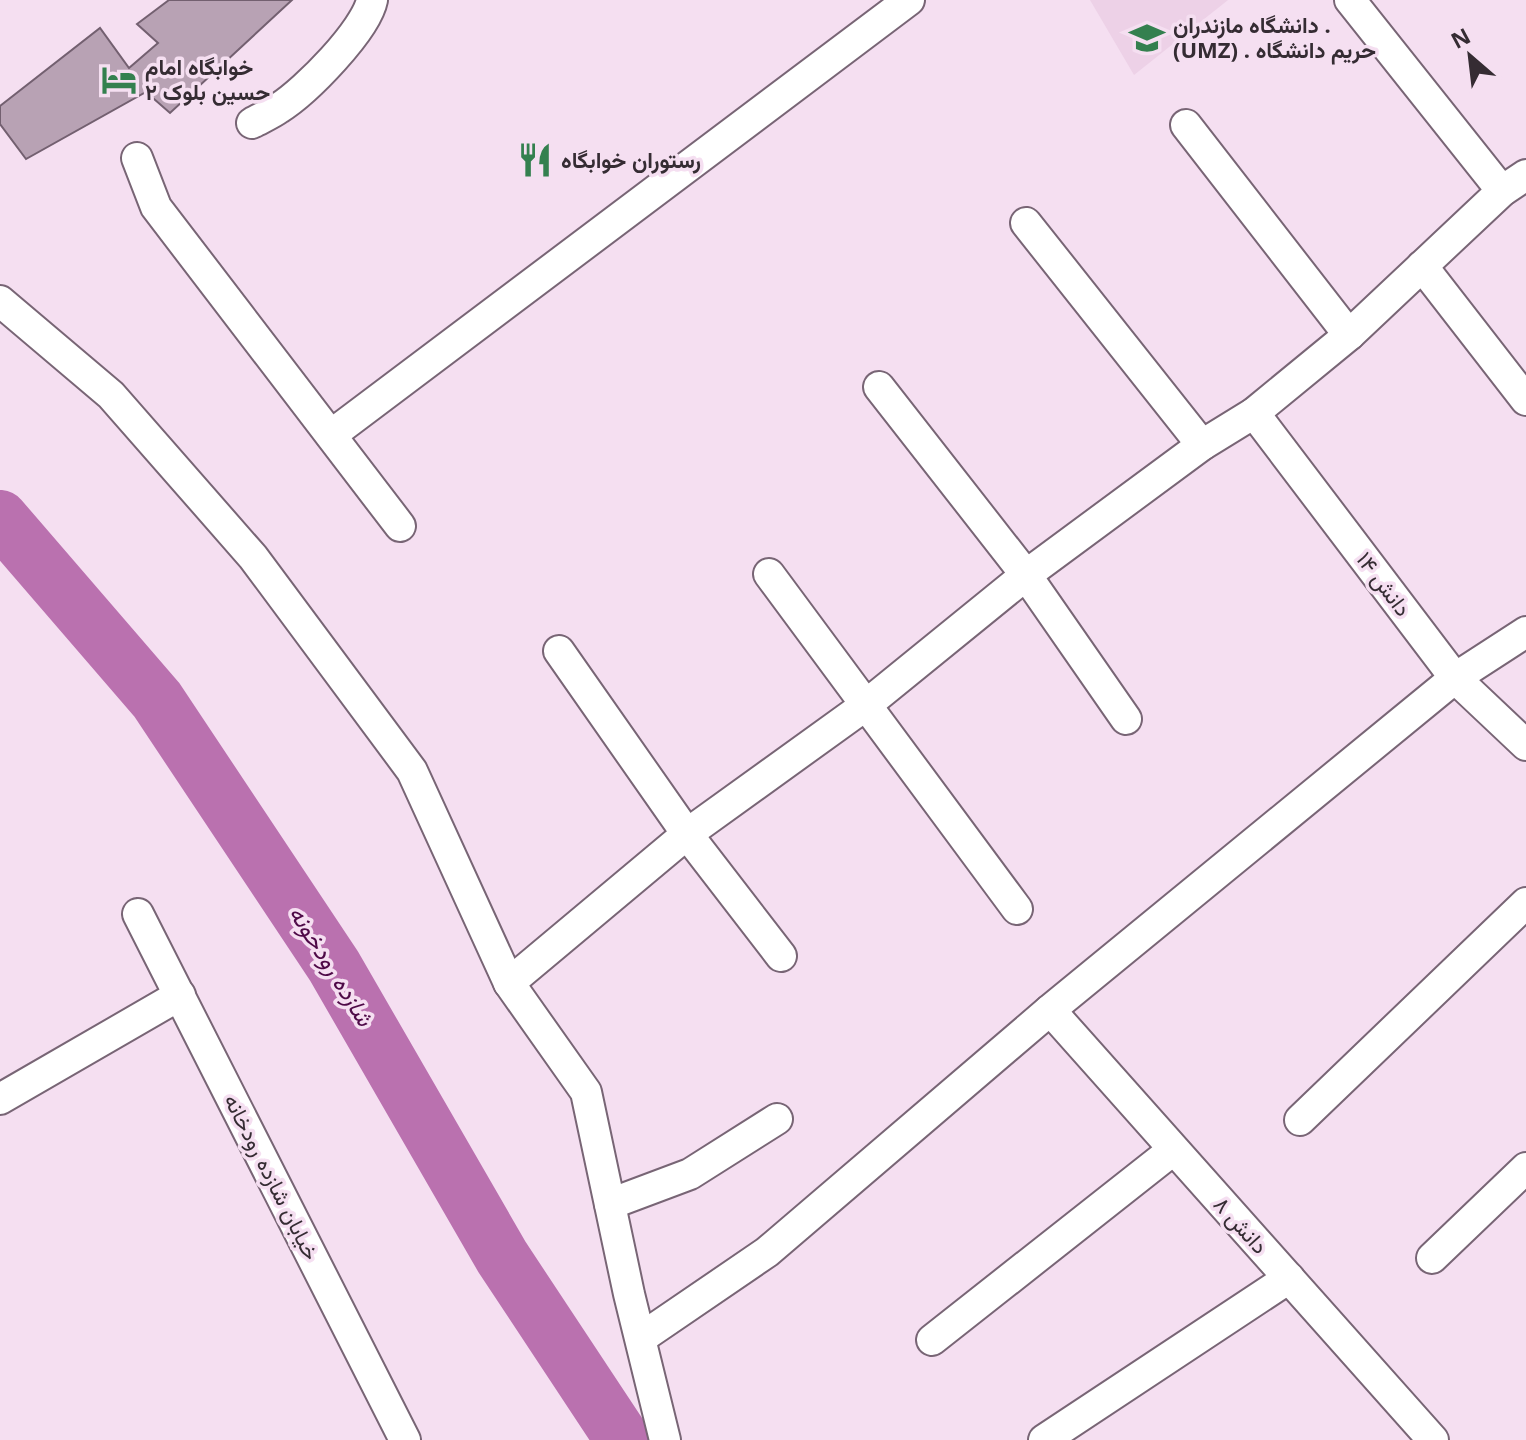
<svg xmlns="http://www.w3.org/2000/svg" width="1526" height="1440" font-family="'Noto Sans',Vazirmatn,sans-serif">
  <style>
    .built { fill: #edd1e7 }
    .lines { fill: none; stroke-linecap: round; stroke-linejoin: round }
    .river { stroke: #ba71af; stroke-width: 56 }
    .building { fill: #b8a2b4; stroke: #736070; stroke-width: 2 }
    .street-casing { stroke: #786575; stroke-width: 34 }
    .street { stroke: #fff; stroke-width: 30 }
    .labels { text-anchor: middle; stroke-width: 7; stroke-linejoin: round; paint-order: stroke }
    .poi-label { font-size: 22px; font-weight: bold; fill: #352c33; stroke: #f5dff1; text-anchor: start }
    .street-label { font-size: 22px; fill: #352c33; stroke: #f5dff1 }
    .water-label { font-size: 24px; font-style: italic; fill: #4e0947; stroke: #f5dff1 }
  </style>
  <rect width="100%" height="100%" fill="#f5dff1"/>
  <!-- built -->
  <path class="built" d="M1090,0H1228L1134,75Z"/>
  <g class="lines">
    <!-- river -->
    <path class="river" d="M0,518L157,700L334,966L502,1257L623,1440"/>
  </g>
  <!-- building -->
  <path class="building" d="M169,0H292L170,113L146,92L26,159L0,124V106L100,28L129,68L158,43L137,24Z"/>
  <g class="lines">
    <!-- street casing -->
    <g class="street-casing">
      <g id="street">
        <path d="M1350,0L1502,191"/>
        <path d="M252,123C261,118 271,114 279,108C306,91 366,30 372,0"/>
        <path d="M1186,125L1349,335"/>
        <path d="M137,158L156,207L400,526"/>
        <path d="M1026,223L1202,445"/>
        <path d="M1422,266L1526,400"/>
        <path d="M0,301L111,395L253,557L412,771L509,983L586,1092L629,1294L665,1440"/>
        <path d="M879,387L1026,575L1126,719"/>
        <path d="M1254,413L1455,678L1526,745"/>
        <path d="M331,435L909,0"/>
        <path d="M769,574L1017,909"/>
        <path d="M559,651L687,834L781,956"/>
        <path d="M138,914L405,1440"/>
        <path d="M509,983L687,834L866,705L1026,575L1202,445L1254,413L1349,335L1502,191L1526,175"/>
        <path d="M1050,1010L1433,1440"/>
        <path d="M0,1099L180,995"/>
        <path d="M1300,1120L1526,903"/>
        <path d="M610,1204L690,1174L777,1119"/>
        <path d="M1432,1258L1526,1168"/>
        <path d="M641,1338L767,1252L1050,1010L1455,678L1526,632"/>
        <path d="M932,1340L1173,1150"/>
        <path d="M1044,1440L1289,1278"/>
      </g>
    </g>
    <!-- street -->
    <use href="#street" class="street"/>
  </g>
  <!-- icons -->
  <defs>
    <g id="university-bare" transform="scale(2.76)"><path d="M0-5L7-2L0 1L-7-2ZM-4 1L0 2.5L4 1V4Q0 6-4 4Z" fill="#34804f" stroke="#f5dff1" stroke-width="2.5" paint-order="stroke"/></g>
    <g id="hotel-bare" transform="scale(2.76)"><path d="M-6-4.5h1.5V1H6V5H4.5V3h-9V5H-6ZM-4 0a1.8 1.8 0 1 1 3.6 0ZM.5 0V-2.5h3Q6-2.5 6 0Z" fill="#34804f" stroke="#f5dff1" stroke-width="2.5" paint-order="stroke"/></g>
    <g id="restaurant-bare" transform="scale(2.76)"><path d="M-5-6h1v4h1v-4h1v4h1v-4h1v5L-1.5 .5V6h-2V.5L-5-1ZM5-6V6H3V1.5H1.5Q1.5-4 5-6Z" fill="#34804f" stroke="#f5dff1" stroke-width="2.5" paint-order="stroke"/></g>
  </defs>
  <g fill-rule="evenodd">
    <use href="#university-bare" x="1147" y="38"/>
    <use href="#hotel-bare" x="119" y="80"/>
    <use href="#restaurant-bare" x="535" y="160"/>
  </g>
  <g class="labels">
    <!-- poi labels -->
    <g class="poi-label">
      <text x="1173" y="33">دانشگاه مازندران .<tspan x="1173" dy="25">(UMZ) . حریم دانشگاه</tspan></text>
      <text x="145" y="75">خوابگاه امام<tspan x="145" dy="25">حسین بلوک ۲</tspan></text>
      <text x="561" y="168">رستوران خوابگاه</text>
    </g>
    <!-- street labels -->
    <g class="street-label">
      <text transform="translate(1384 584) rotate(53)" y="8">دانش ۱۴</text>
      <text transform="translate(272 1177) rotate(63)" y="8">خیابان شازده رودخانه</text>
      <text transform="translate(1241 1225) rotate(48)" y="8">دانش ۸</text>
    </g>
    <!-- water labels -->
    <g class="water-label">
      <text transform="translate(331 966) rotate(58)" y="8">شازده رودخونه</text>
    </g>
  </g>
  <!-- north arrow -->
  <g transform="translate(1470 56) rotate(332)" stroke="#f5dff1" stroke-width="6" paint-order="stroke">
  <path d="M0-6L14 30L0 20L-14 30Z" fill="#352c33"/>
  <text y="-12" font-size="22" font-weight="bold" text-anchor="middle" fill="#352c33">N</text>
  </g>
</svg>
